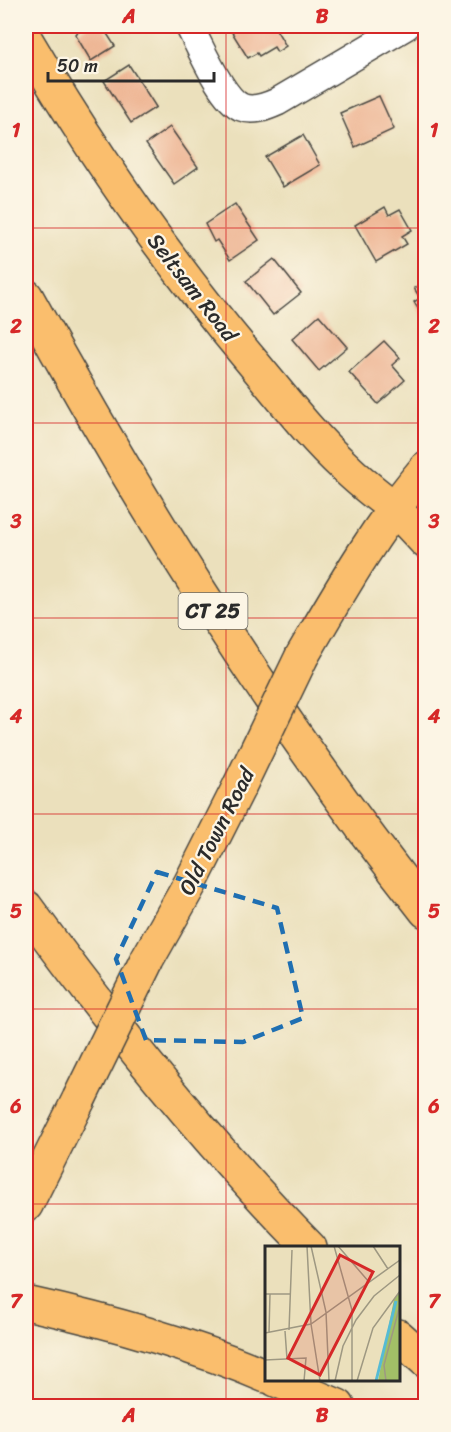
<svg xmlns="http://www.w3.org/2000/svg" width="451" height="1432" font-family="Sriracha,sans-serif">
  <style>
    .building { fill: #eeb694 }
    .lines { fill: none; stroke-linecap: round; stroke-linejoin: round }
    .minor-casing { stroke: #484641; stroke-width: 30 }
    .major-casing { stroke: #484641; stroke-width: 36 }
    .highway-casing { stroke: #484641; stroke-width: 36 }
    .minor { stroke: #fff; stroke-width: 27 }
    .major { stroke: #fabe6d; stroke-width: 33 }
    .highway { stroke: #fabe6d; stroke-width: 33 }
    .major-bridge-casing { stroke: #484641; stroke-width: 36; stroke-linecap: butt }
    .major-bridge { stroke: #fabe6d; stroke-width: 33 }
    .marked { fill: none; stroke: #1f6fb2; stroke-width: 4.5; stroke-dasharray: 12 8; stroke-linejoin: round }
    .grid { fill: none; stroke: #d62828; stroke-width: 1.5; stroke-opacity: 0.55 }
    .labels { text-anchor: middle; stroke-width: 4.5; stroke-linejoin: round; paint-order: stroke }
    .shield { fill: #fcf5e5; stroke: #6a6863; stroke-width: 1.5 }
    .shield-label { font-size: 21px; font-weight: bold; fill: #2b2b2b }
    .street-label { font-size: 22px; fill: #2b2b2b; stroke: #fcf5e5 }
    .inset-river { fill: none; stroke: #56bbd4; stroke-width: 3 }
    .inset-road { fill: none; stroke: #9e9882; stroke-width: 1.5 }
    .view { fill: #d62828; fill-opacity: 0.15; stroke: #d62828; stroke-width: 3 }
    .inset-edge { fill: none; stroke: #2b2b2b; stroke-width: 3 }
    .neatline { fill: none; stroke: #d62828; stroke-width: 2 }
    .grid-label { font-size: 20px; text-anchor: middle; font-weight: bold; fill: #d62828 }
  </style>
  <rect width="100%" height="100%" fill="#fcf5e5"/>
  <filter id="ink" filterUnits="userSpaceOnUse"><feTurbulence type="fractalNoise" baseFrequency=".0167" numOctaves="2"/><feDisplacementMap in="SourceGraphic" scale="12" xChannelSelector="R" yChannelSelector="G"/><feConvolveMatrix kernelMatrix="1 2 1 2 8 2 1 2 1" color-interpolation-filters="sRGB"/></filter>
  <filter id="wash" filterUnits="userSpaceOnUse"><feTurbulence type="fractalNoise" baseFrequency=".008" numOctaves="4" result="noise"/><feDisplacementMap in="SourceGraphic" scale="24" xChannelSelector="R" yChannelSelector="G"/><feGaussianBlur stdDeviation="1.35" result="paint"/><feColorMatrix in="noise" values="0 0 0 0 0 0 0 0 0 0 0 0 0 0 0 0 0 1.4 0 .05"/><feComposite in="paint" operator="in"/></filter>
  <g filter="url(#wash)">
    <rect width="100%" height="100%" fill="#ebe0bc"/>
    <g id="blocks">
      <!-- building -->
      <g class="building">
        <path d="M88,26H102L115,46L91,61L75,34Z"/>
        <path d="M228,26H274L286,46L277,52L274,47L259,56L257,53L248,58Z"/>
        <path d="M129,65L156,107L131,123L104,81Z"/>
        <path d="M379,96L394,129L355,147L340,113Z"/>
        <path d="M170,127L198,167L174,184L146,144Z"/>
        <path d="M303,135L320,165L283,187L265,157Z"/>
        <path d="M235,204L259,240L230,260L217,240L214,242L205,224Z"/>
        <path d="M385,207L389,215L400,209L412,230L402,236L407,244L376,262L355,225Z"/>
        <path d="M274,259L301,293L273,315L246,281Z"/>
        <path d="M426,282V322L414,302L420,298L414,288Z"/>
        <path d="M319,315L347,347L319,371L292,339Z"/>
        <path d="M384,341L400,358L392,365L405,380L378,404L349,372Z"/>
      </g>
    </g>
  </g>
  <g filter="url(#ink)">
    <use href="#blocks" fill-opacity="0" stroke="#484641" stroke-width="1.5"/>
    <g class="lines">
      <!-- minor casing -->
      <g class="minor-casing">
        <path id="minor" d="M189,26C200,46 221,98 241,107C253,112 266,107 277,102L406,26"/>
      </g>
      <!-- major casing -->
      <g class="major-casing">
        <g id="major">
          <path d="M26,40C92,152 165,258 249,358C280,395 310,435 345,467C360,482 377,495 394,508"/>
          <path d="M302,656C340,591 377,526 426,468"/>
          <path d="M147,960L190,884L239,787"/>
          <path d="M26,1205L79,1099"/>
        </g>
      </g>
      <!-- highway casing -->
      <g class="highway-casing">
        <g id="highway">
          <path d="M26,296C143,510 274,719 426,911"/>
          <path d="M394,508L426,542"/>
          <path d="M26,907C113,1026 206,1142 310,1248"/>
          <path d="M26,1303C108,1321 189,1343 266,1376"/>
          <path d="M398,1336L426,1361"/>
          <path d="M276,1380L338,1406"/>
        </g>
      </g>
      <!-- minor -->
      <use href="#minor" class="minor"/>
      <!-- major -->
      <use href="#major" class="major"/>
      <!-- highway -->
      <use href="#highway" class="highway"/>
      <!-- major-bridge casing -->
      <g class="major-bridge-casing">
        <g id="major-bridge">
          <path d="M239,787L302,656"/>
          <path d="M79,1099L147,960"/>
        </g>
      </g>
      <!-- major-bridge -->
      <use href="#major-bridge" class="major-bridge"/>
    </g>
  </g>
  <!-- marked area -->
  <path class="marked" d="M157,872L277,908L303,1018L243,1042L146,1040L116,959Z"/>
  <!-- grid -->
  <path class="grid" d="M226,26V1406M26,228H426M26,423H426M26,618H426M26,814H426M26,1009H426M26,1204H426"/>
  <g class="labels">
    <!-- shield labels -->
    <rect class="shield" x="178.5" y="593" width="69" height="36" rx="4.5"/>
    <g class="shield-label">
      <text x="213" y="618">CT 25</text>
    </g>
    <!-- street labels -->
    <g class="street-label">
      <text transform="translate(193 287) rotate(52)" y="8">Seltsam Road</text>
      <text transform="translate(216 831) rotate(-63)" y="8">Old Town Road</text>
    </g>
  </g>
  <!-- overview -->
  <g transform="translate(265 1246)">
    <rect width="135" height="135" fill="#ebe0bc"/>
    <path d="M135,45V135H113L129,53Z" fill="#a2bf67"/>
    <path class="inset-river" d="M111,135L131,55"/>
    <path class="inset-road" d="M42,0L46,78M46,0L61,66L64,135M69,0L87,64V135M73,0L104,36M108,0L123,23M0,48H25M46,78L55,135M24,84L27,4M20,85L22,113M4,86L5,48M0,87L46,78L135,14M0,114L41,112L39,135M70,135L78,100L91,74L109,50L135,29M92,135L108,82L135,45M121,135L119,119L135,59"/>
    <path class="view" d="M75,9L108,26L55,129L23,112Z"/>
    <rect width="135" height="135" class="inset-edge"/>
  </g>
  <!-- margin -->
  <rect width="451" height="1432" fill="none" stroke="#fcf5e5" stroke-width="66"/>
  <!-- scale -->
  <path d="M48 72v9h166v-9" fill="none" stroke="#2b2b2b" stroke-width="3"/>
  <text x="57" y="72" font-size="18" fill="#2b2b2b" stroke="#fcf5e5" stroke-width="4.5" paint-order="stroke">50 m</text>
  <rect x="33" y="33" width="385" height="1366" class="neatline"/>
  <g class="grid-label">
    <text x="129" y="23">A</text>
    <text x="322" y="23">B</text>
    <text x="16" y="137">1</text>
    <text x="434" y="137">1</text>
    <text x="16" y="333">2</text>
    <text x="434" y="333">2</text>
    <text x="16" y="528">3</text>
    <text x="434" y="528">3</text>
    <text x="16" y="723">4</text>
    <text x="434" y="723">4</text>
    <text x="16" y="918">5</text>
    <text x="434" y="918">5</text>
    <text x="16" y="1113">6</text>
    <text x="434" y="1113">6</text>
    <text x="16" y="1308">7</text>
    <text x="434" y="1308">7</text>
    <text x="129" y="1422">A</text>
    <text x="322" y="1422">B</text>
  </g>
</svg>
